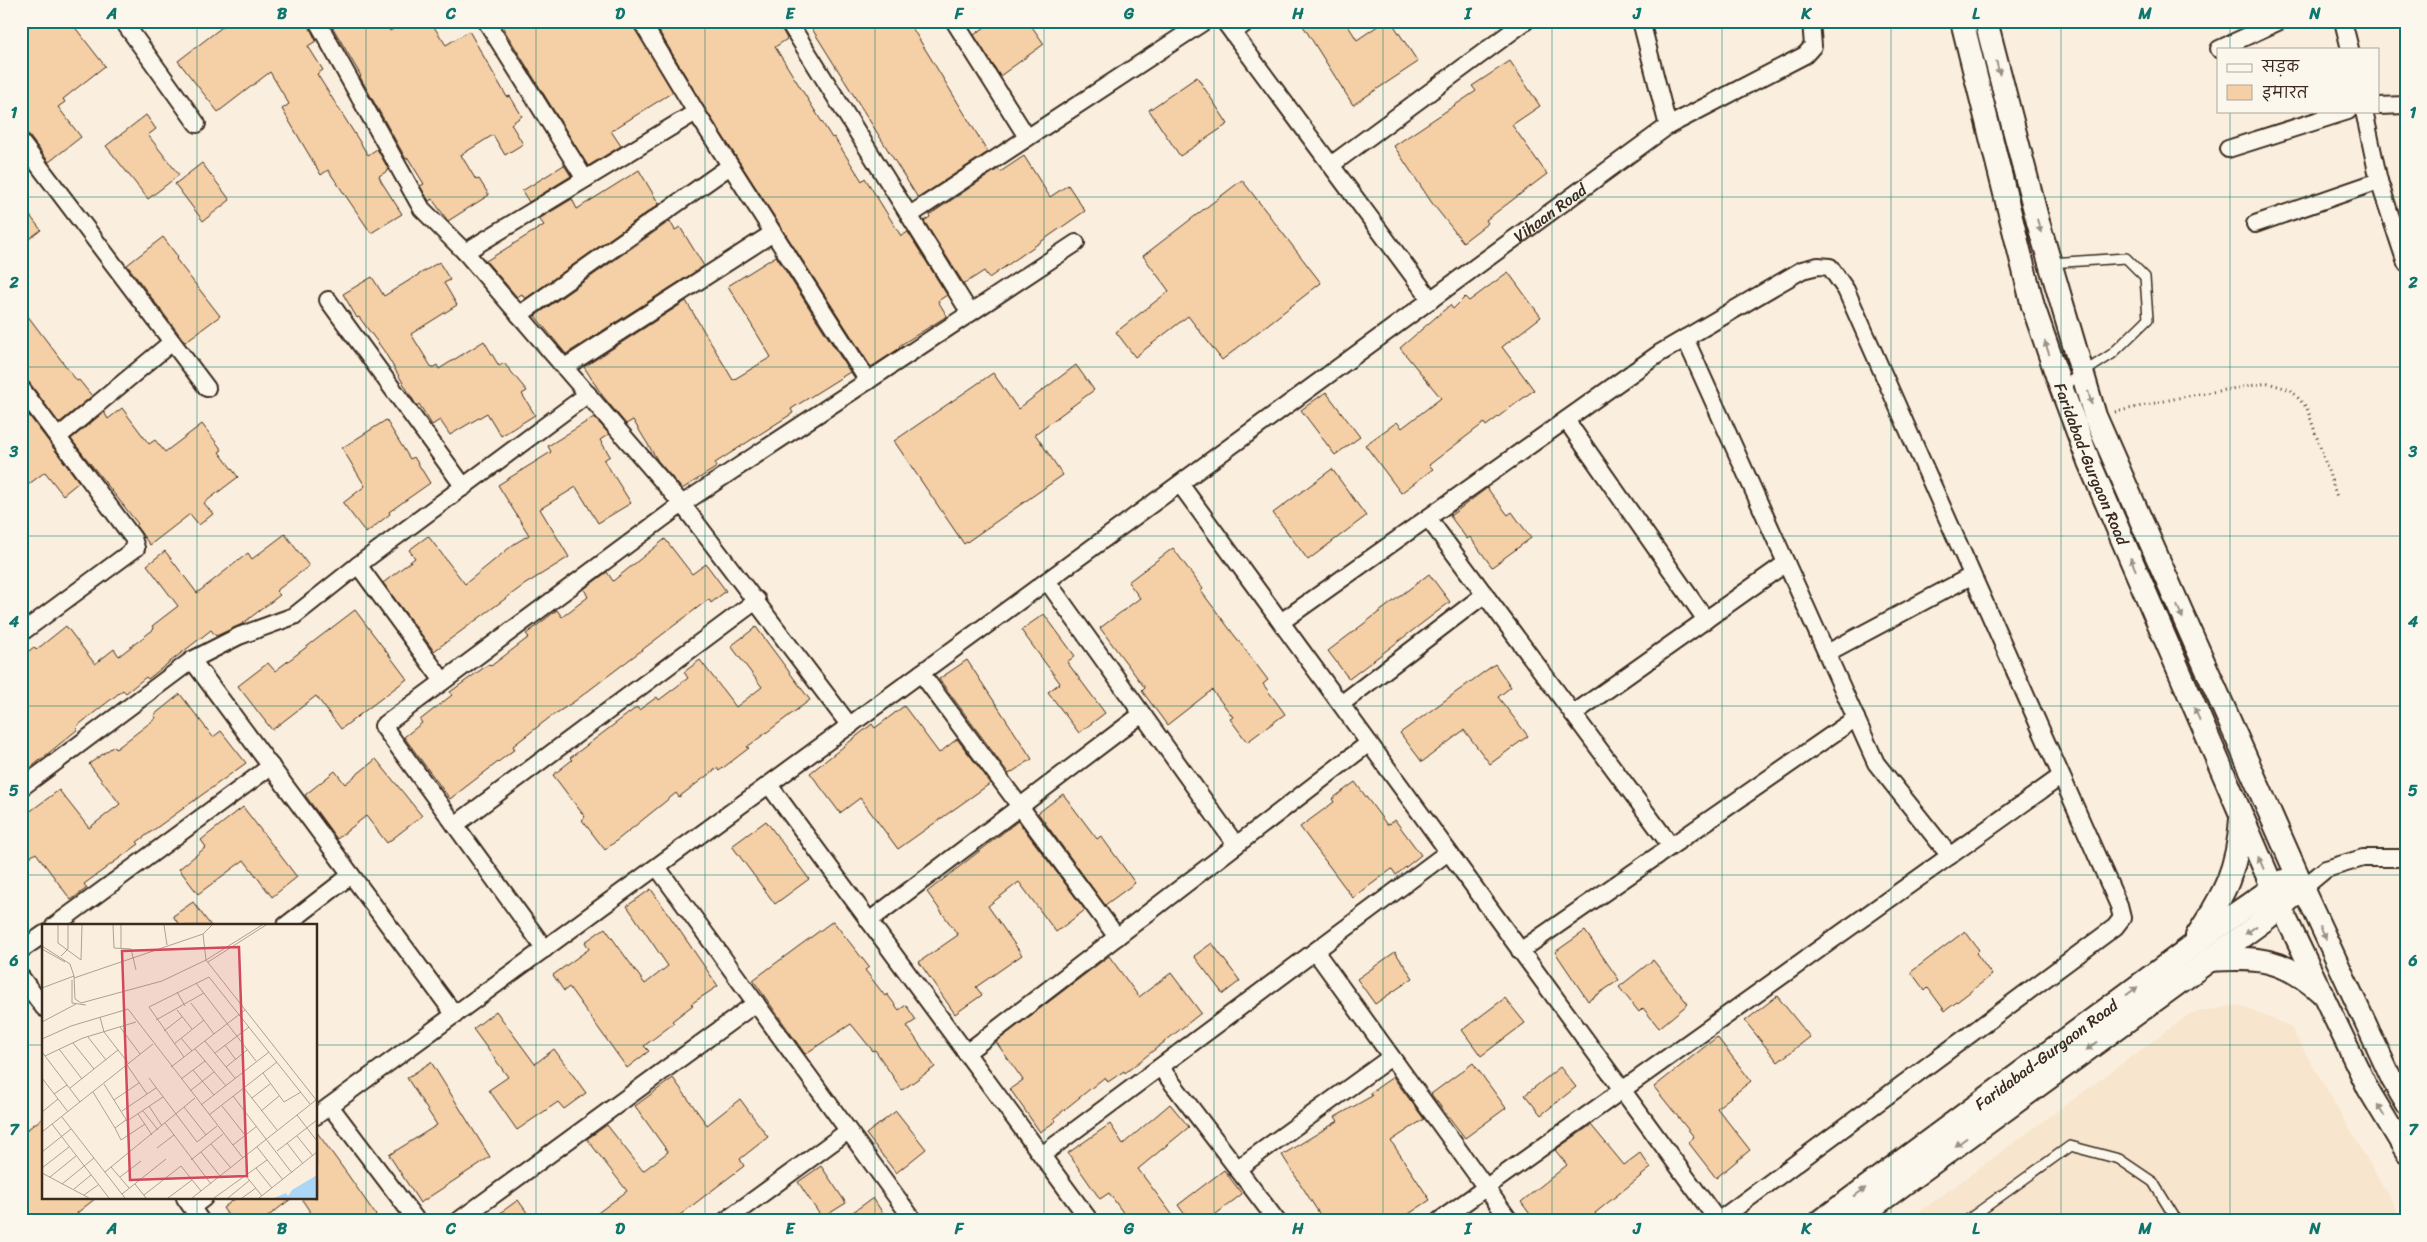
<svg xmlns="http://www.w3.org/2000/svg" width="2427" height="1242" font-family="Sriracha,'Playpen Sans Deva',sans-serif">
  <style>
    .built { fill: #f8e5cd }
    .building { fill: #f5cfa5; stroke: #3b2a1e }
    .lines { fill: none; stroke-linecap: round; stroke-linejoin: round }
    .service-casing { stroke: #3b2a1e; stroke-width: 12 }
    .minor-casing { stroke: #3b2a1e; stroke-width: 20 }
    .tertiary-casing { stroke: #3b2a1e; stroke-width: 24 }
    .secondary-casing { stroke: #3b2a1e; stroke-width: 26 }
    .path { stroke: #3b2a1e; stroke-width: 3; stroke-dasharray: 1 4; stroke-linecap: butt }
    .service { stroke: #fbf7ec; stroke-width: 9 }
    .minor { stroke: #fbf7ec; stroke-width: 16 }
    .tertiary { stroke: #fbf7ec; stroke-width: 20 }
    .secondary { stroke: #fbf7ec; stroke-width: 22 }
    .oneway { fill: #9b9085 }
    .grid { fill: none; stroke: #0f766e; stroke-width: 1; stroke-opacity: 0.55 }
    .labels { text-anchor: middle; stroke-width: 4.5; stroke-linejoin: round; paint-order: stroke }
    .street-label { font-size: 16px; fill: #3b2a1e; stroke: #fbf7ec }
    .inset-road { fill: none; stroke: #aea091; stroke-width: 1 }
    .view { fill: #d1495b; fill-opacity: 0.15; stroke: #d1495b; stroke-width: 2.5 }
    .inset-edge { fill: none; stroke: #3b2a1e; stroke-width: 2.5 }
    .neatline { fill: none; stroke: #0f766e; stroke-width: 2 }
    .grid-label { font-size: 16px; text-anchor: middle; font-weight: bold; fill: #0f766e }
  </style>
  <rect width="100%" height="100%" fill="#faefde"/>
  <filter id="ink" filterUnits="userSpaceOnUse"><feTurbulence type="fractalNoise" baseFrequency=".02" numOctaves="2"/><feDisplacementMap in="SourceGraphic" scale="10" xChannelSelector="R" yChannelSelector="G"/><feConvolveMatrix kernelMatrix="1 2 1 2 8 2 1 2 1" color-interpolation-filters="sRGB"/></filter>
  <g filter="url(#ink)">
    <!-- built -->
    <path class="built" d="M2238,1005L2290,1026L2403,1221H1907L2191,1013Z"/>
    <!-- building -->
    <g class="building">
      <path d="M36,21H70L105,66L63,99L65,102L58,107L81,137L49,162L21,125V32Z"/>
      <path d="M230,21H307L316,41L308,46L323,70L317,74L368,155L377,149L389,170L379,176L381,181L402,214L371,233L328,170L321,175L282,109L289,104L270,72L218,112L178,61Z"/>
      <path d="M329,21H384L390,31L406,21H430L446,45L469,31L507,97L510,96L522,116L511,124L523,144L505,155L493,135L461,155L476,180L479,179L489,195L448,221L432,199L429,201L420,186L424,184L408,158L406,159L360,77L361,76Z"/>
      <path d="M500,21H631L673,92L611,131L621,146L588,166L503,28H504Z"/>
      <path d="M653,21H778L787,39L775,47L832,138L834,137L862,181L865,178L901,236L908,232L947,295L938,301L947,316L899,346L900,348L871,367L704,107Z"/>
      <path d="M800,21H908L988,152L918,198L809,24L804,28Z"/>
      <path d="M993,21H1028L1044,44L1000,76L974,35Z"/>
      <path d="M1300,21H1345L1357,40L1385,21H1391L1418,62L1353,105Z"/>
      <path d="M1510,61L1540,106L1512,125L1547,174L1486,220L1488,223L1463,242L1432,203L1394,146L1476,91L1472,86Z"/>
      <path d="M1197,77L1228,124L1180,156L1149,110Z"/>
      <path d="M146,115L156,129L148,135L179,175L148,199L106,146Z"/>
      <path d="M1024,156L1050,197L1068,185L1085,211L989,278L984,271L964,284L924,221L930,217L929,215L998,169L1000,172Z"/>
      <path d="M202,163L230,200L203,221L175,184Z"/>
      <path d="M564,165L571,176L529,202L522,191Z"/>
      <path d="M639,170L659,204L525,299L522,294L517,297L486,261L544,225L539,219L572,199L577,209Z"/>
      <path d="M1242,180L1321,283L1222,360L1188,316L1135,357L1116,332L1169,291L1143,256Z"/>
      <path d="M21,204L41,230L21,245Z"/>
      <path d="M670,221L675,230L680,227L704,266L566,354L535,316Z"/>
      <path d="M163,237L178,257L176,259L220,316L185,342L127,265Z"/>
      <path d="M776,256L850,372L791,409L793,413L715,463L717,467L682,489L658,461L633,420L626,424L602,395L584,367L686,301L733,380L771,357L728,286Z"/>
      <path d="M439,262L450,280L444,283L457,305L411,334L432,368L437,365L439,369L484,341L499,366L504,363L527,391L522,394L535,415L501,436L487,413L450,435L440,420L432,425L419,404L417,406L415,403L384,351L359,317L357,318L343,294L372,277L384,296Z"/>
      <path d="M1508,272L1541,317L1502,347L1534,390L1486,426L1484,423L1429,465L1433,469L1401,493L1365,445L1397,422L1402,428L1441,398L1400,348L1450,305L1453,309L1465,297L1469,301Z"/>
      <path d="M21,307L77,381L79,380L92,396L59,423L29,382L21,378Z"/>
      <path d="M1076,365L1094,390L1035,434L1063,475L964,544L894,441L993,373L1018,409Z"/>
      <path d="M1326,392L1360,437L1335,455L1301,410Z"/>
      <path d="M122,408L149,444L155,440L165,452L202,424L222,450L219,452L238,477L204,503L213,514L199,525L190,514L150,545L136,526L138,524L71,439L104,412L108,419Z"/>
      <path d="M24,409L79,482L63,495L45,472L21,490V411Z"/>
      <path d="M594,417L609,434L600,440L610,456L604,460L631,503L598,523L576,487L540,509L569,557L524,585L434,651L383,583L415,558L409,550L428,536L465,584L514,544L529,535L498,485L551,452L548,446Z"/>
      <path d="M386,420L410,459L414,457L430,483L389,512L390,514L366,533L343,503L365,486L342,448Z"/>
      <path d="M1332,469L1366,516L1308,560L1273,513Z"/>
      <path d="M1487,488L1508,515L1512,512L1531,538L1492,567L1470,537L1467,539L1450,516Z"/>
      <path d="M285,534L309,566L276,591L280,595L242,624L216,636L211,630L148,679L146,677L126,693L123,690L76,727L78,729L28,770L21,760V657L34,647L36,650L66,626L95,664L114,649L119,656L154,629L152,626L178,606L147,565L165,551L197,593L248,553L252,559Z"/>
      <path d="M665,539L692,574L706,564L726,591L711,603L709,599L575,701L549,718L513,746L515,749L450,799L404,737L422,723L420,720L452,695L450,692L489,664L491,666L529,637L526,634L557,610L562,617L588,597L584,589L607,572L613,581Z"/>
      <path d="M1173,548L1203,589L1201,591L1268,680L1263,684L1285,714L1247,742L1230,719L1233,717L1212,690L1167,725L1142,691L1145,688L1100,628L1140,598L1128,582Z"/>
      <path d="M1429,574L1450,602L1349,679L1328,651Z"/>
      <path d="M355,610L407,679L341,729L316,696L272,730L238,686L268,663L275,671Z"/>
      <path d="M1044,614L1075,656L1067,662L1105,713L1079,733L1048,692L1060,683L1021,630Z"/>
      <path d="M756,627L810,700L747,747L749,748L719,771L717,768L679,797L676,793L605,850L582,820L585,817L553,775L572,760L570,758L637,707L639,710L657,697L659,700L688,678L684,672L700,660L736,707L762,687L731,646Z"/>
      <path d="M967,660L1032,759L1009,774L939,679Z"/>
      <path d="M1495,664L1511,687L1498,697L1528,736L1490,764L1464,730L1422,762L1400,733Z"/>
      <path d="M180,694L213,737L221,731L246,763L137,842L139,844L84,884L87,888L71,900L36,853L30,857L21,845V818L59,790L89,828L120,804L89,764L114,746L116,749L156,718L154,715Z"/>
      <path d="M904,706L939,753L957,739L991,783L898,849L860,798L840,813L810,773L872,724L875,728Z"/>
      <path d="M376,759L422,816L387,843L366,816L337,839L305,795L335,771L345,784Z"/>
      <path d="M1355,782L1387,825L1395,820L1421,855L1396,875L1392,869L1353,898L1300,827L1334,802L1332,799Z"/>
      <path d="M1063,794L1097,839L1101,836L1135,883L1105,905L1038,813Z"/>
      <path d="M243,807L297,877L272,897L244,860L198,894L179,869L206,847L201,840Z"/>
      <path d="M766,821L809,879L775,904L732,846Z"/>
      <path d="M1018,821L1085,910L1056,932L1019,882L988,906L1022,955L976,987L982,995L955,1014L919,962L958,935L927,892Z"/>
      <path d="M651,889L718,986L691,1004L693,1005L672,1021L674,1023L644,1046L649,1051L627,1068L569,987L564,991L553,975L589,949L585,942L605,928L645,984L668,966L627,906Z"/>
      <path d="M193,902L211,926H180L173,916Z"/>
      <path d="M833,921L869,967L865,970L885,996L887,994L899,1010L906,1005L916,1020L907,1026L935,1067L902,1090L875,1050L873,1051L851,1024L805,1054L753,980Z"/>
      <path d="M1585,931L1619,980L1588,1001L1555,952Z"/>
      <path d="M1965,931L1979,950L1976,953L1992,975L1945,1011L1928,988L1925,991L1911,972Z"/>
      <path d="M1212,943L1240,981L1223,994L1194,956Z"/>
      <path d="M1395,952L1413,978L1375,1004L1357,979Z"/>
      <path d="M1109,956L1139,997L1171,973L1201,1013L1125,1073L1124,1071L1108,1082L1105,1077L1054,1118L1056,1121L1040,1132L1010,1089L1023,1080L996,1042Z"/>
      <path d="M1653,960L1688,1004L1659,1028L1643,1008L1639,1012L1619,987Z"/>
      <path d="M1777,996L1810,1037L1778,1062L1745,1021Z"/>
      <path d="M1505,998L1525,1023L1481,1056L1462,1030Z"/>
      <path d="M496,1011L535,1064L554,1049L586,1093L564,1109L558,1102L517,1130L489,1090L508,1077L473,1029Z"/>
      <path d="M1717,1037L1751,1081L1717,1108L1750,1150L1716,1178L1688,1142L1694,1137L1654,1087Z"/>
      <path d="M431,1062L490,1157L420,1203L389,1155L437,1125L407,1078Z"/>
      <path d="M1473,1063L1506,1108L1465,1138L1431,1094Z"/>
      <path d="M1560,1067L1576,1087L1541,1115L1525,1095Z"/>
      <path d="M1393,1077L1424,1119L1391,1141L1430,1200L1398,1221H1324L1282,1155L1338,1121L1335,1117L1372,1096L1370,1093Z"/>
      <path d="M673,1078L707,1125L740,1099L768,1137L740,1159L744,1166L672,1221H587L627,1191L587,1139L607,1125L643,1171L668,1152L635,1106Z"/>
      <path d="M1170,1104L1189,1127L1138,1169L1177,1221H1129L1109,1193L1100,1199L1068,1153L1110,1124L1123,1144Z"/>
      <path d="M896,1111L926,1149L896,1173L866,1134Z"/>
      <path d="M44,1117V1198H96L77,1213L81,1221H21V1134Z"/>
      <path d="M1591,1125L1624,1165L1640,1153L1651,1168L1595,1213L1600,1221H1535L1521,1202L1567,1165L1555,1150Z"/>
      <path d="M316,1131L348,1175L380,1221H316L301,1198H316Z"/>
      <path d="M821,1166L846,1203L822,1218L798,1182Z"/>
      <path d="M1224,1170L1242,1194L1207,1221H1200L1195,1214L1188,1219L1178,1205Z"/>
      <path d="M236,1198H292L262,1221H232L223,1208Z"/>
      <path d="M873,1198L888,1221H840Z"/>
      <path d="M518,1200L533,1221H489Z"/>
    </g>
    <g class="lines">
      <!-- service casing -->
      <g class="service-casing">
        <g id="service">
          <path d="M2050,263L2126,258L2145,277L2148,319L2112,354L2061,387"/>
          <path d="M1966,1221L2070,1146L2119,1159L2153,1182L2177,1221"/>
        </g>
      </g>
      <!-- minor casing -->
      <g class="minor-casing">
        <g id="minor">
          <path d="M123,21L197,124"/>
          <path d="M317,21L422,209L465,252L682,504L850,726"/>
          <path d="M486,21L585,179"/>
          <path d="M641,21L696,112L868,381"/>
          <path d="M788,21L970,313"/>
          <path d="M954,21L1027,137"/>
          <path d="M1224,21L1431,300"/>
          <path d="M1641,21L1668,126"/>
          <path d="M2343,21L2350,49"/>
          <path d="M1233,33L1248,21"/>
          <path d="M2219,49L2280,21"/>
          <path d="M2378,106L2406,105"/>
          <path d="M2364,111L2379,181L2406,263"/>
          <path d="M21,142L207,388"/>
          <path d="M2228,149L2348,111"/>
          <path d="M1331,165L1526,21"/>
          <path d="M910,215L1205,21"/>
          <path d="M2255,224L2379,181"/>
          <path d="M465,252L696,112"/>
          <path d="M328,300L464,487"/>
          <path d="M519,315L730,166"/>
          <path d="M1685,338L1876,763L1950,856"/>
          <path d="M565,367L773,233"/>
          <path d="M21,388L133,538L136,548L21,633"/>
          <path d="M1566,420L1706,620"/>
          <path d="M58,437L172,342"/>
          <path d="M1180,484L1718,1221"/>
          <path d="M1428,518L1671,846"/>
          <path d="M358,565L443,681"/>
          <path d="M1047,581L1236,845"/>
          <path d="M1281,622L1660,353L1802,270L1818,266L1830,267L1846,290L2119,906L2122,918L2115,927L1718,1221"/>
          <path d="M1827,653L1971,576"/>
          <path d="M192,660L455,1015"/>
          <path d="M921,673L1117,937"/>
          <path d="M1341,704L1485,594"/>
          <path d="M1573,714L1786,563"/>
          <path d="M769,785L1090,1221"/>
          <path d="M21,788L192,660L239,636L294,616L358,565L588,394"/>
          <path d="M455,825L757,600"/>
          <path d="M657,867L914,1221"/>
          <path d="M2303,888L2326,869L2363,858H2406"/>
          <path d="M869,921L1142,714"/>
          <path d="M54,926L271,766"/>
          <path d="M285,926L351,875"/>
          <path d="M545,949L383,726L682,504L1076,243"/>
          <path d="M21,950L44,934"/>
          <path d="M1315,951L1510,1221"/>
          <path d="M1520,951L1856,718"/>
          <path d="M21,977L44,1008"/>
          <path d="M966,1053L1369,743"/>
          <path d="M1160,1067L1277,1221"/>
          <path d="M330,1106L417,1221"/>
          <path id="s1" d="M316,1116L1668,126L1805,55L1813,46L1811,21"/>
          <path d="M1042,1155L1448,852"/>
          <path d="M1237,1169L1391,1057"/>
          <path d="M185,1198L201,1221"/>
          <path d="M192,1207L204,1198"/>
          <path d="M458,1221L756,1003"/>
          <path d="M725,1221L848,1131"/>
          <path d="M1439,1221L2060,777"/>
        </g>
      </g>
      <!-- tertiary casing -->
      <g class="tertiary-casing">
        <g id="tertiary">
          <path d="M2303,888L2392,1080L2406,1104"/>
          <path d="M2281,907L2368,1089L2406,1152"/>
        </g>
      </g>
      <!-- secondary casing -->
      <g class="secondary-casing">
        <g id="secondary">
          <path id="s2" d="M1962,21L2033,306L2061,387L2089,462L2281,907"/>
          <path d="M2197,936C2224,895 2238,869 2241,819"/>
          <path d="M2209,960C2258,957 2284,958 2322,993"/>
          <path id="s3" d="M1821,1221L2234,915L2283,881"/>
          <path d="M1853,1221L2267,918L2303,888L2095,416L2038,222L1986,21"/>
        </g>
      </g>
      <!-- path -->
      <path class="path" d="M2115,412L2187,396L2268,383L2291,390L2307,408L2337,497"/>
      <!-- service -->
      <use href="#service" class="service"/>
      <!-- minor -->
      <use href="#minor" class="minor"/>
      <!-- tertiary -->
      <use href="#tertiary" class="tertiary"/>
      <!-- secondary -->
      <use href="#secondary" class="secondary"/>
    </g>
    <!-- one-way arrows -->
    <defs><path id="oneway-solid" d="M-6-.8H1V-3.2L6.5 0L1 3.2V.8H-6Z" transform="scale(1.25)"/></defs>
    <g class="oneway">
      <use href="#oneway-solid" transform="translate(1998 68) rotate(76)"/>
      <use href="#oneway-solid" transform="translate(2039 226) rotate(74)"/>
      <use href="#oneway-solid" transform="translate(2047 348) rotate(-109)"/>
      <use href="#oneway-solid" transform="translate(2090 398) rotate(75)"/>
      <use href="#oneway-solid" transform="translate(2133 564) rotate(-113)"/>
      <use href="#oneway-solid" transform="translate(2180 612) rotate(66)"/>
      <use href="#oneway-solid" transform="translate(2197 714) rotate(-113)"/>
      <use href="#oneway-solid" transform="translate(2261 863) rotate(-114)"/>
      <use href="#oneway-solid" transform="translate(2251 930) rotate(144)"/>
      <use href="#oneway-solid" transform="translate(2323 933) rotate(65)"/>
      <use href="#oneway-solid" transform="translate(2132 991) rotate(-36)"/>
      <use href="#oneway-solid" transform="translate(2092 1046) rotate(144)"/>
      <use href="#oneway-solid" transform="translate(2381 1110) rotate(-121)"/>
      <use href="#oneway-solid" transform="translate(1961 1142) rotate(144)"/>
      <use href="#oneway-solid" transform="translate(1860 1192) rotate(-36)"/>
    </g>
  </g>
  <!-- grid -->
  <path class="grid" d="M197,21V926M366,21V1221M536,21V1221M705,21V1221M875,21V1221M1044,21V1221M1214,21V1221M1383,21V1221M1552,21V1221M1722,21V1221M1891,21V1221M2061,21V1221M2230,21V49M2230,111V1221M21,197H2406M21,367H2406M21,536H2406M21,706H2406M21,875H2406M21,1045H44M316,1045H2406M197,1198V1221"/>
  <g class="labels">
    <!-- street labels -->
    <g class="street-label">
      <text dy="6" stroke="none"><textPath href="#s1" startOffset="1529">Vihaan Road</textPath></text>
      <text dy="6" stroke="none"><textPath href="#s2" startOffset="462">Faridabad-Gurgaon Road</textPath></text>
      <text dy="6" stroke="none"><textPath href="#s3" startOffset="280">Faridabad-Gurgaon Road</textPath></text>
    </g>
  </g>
  <!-- overview -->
  <g transform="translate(42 924)">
    <rect width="275" height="275" fill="#faefde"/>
    <path d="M275,239V274H232L244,269L246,272L250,266L275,251Z" fill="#abd6f6"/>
    <path class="inset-road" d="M16,1V19L39,36L40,1M71,1L72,24L89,25L94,46M122,1L125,21M161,10L164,36L220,1M0,22L28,40L32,52L33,75L39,79L120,57L164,36L275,177M79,24V1M0,25L23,38M19,32L26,25V1M166,38L224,1M32,54L161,10L170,1M30,56V79L44,81M154,59L214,137M0,64L32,52M135,68L143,82M149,79L172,110M135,86L150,105M58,93L62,108L87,140M114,96L162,69M0,98L34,80M78,103L98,130M122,107L140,93M46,113L64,136M139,114L150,127M0,115L29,102L86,85L201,234M163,117L193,154M31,119L52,145M132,120L162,96M183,121L194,136M17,125L40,155M153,125L184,162M0,128L38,178M173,129L207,103M3,132L41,114L94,98M142,133L107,83L167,53L268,180M85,141L105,170M129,143L203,86M184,143L205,126M151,146L172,171M221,149L242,178L259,168M0,154L26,188M107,154L155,218L175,202M139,155L163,137M62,160L85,197L121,173M28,164L76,126M202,164L235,206M148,167L172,148M51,168L73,204M12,170L25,161M191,172L250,249M210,174L228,160M72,176L97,159M159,181L227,128M107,182L120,202M180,182L203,211M142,183L164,211M80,187L114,164M101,187L116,206M219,187L237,172M0,188L16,175M96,190L110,211M167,191L235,138M255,191L275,217M20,193L83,274M84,196L73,204L79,216L103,200M123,199L169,260M10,200L67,274M0,208L111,120M255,212L271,232M245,219L261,240M169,220L189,244M191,221L215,202M215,223L241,256M115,224L132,211M235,227L275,196M0,228L29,205M159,228L178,252M149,236L181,210M69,243L153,174M0,244L27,223M214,244L230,264M63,248L69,243L87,264M0,249L47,274M204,252L220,272M8,253L34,232M78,253L99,237M20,260L52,234M93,260L104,274M32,265L49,251M80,270L124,235M42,271L56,261M102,271L139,242L159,267M126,274L150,256M150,274L274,176M172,274L225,236M186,274L208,256M200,274L214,264M217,274L275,228"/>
    <path class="view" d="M197,23L205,252L88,256L80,27Z"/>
    <rect width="275" height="275" class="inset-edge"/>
  </g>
  <!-- margin -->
  <rect width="2427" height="1242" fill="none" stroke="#fbf7ec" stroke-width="55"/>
  <!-- legend -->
  <rect x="2217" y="48" width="162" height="65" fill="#fbf7ec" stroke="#aea59a"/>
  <rect x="2227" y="64" width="25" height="8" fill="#fbf7ec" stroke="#aea59a"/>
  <text x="2262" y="72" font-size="15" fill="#3b2a1e">सड़क</text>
  <rect x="2227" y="85" width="25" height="15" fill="#f5cfa5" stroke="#aea59a"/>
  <text x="2262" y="98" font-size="15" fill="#3b2a1e">इमारत</text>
  <rect x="28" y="28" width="2372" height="1186" class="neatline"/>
  <g class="grid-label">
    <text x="112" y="19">A</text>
    <text x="282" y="19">B</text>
    <text x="451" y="19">C</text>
    <text x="620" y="19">D</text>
    <text x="790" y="19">E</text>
    <text x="959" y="19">F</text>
    <text x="1129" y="19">G</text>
    <text x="1298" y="19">H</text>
    <text x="1468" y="19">I</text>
    <text x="1637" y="19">J</text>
    <text x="1806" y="19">K</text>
    <text x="1976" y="19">L</text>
    <text x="2145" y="19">M</text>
    <text x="2315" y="19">N</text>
    <text x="14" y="118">1</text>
    <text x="2413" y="118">1</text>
    <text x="14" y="288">2</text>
    <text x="2413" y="288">2</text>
    <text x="14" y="457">3</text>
    <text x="2413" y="457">3</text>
    <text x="14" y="627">4</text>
    <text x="2413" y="627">4</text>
    <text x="14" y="796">5</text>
    <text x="2413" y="796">5</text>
    <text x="14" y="966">6</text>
    <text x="2413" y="966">6</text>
    <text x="14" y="1135">7</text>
    <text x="2413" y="1135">7</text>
    <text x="112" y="1234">A</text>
    <text x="282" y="1234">B</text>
    <text x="451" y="1234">C</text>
    <text x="620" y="1234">D</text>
    <text x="790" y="1234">E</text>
    <text x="959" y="1234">F</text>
    <text x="1129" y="1234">G</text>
    <text x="1298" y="1234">H</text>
    <text x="1468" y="1234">I</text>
    <text x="1637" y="1234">J</text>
    <text x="1806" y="1234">K</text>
    <text x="1976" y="1234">L</text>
    <text x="2145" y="1234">M</text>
    <text x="2315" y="1234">N</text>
  </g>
</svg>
